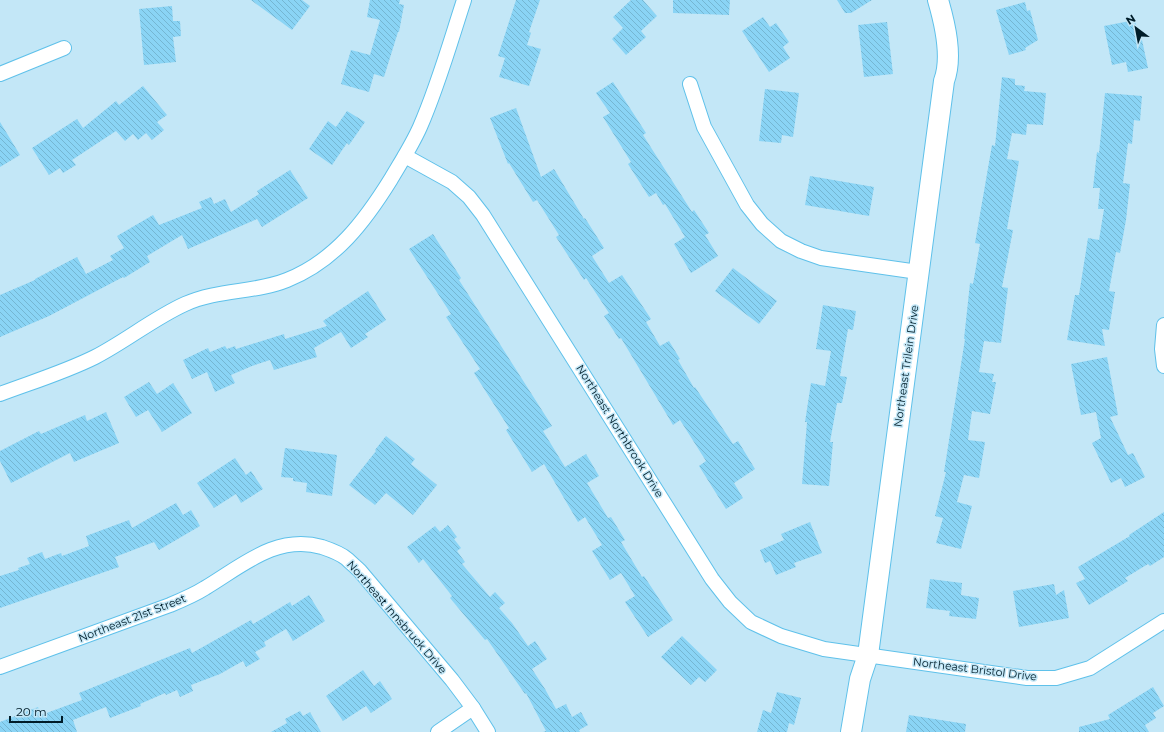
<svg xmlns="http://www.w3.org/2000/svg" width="1164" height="732" font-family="Montserrat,sans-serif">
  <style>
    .building { fill: url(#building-back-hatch) }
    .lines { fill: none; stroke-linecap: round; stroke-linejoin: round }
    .street-casing { stroke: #5fc1ea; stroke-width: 16 }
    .secondary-casing { stroke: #5fc1ea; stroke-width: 22 }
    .street { stroke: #fff; stroke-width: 14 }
    .secondary { stroke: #fff; stroke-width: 20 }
    .labels { text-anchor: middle; stroke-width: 3; stroke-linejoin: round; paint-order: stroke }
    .street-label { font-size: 11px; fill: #001d29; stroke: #c3e7f7 }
  </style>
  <defs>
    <pattern id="building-back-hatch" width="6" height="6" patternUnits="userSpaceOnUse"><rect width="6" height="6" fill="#8ad4f5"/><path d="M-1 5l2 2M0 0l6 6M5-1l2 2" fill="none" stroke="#75b6d2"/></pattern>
  </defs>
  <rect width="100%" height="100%" fill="#c3e7f7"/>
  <!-- building -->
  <g class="building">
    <path d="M251,0H302L310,6L292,30Z"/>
    <path d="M370,0H400L399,4L404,5L399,32H398L384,77L374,74L369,92L341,84L351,50L370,55L380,20L367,17Z"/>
    <path d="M516,0H540L529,32L531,33L527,45L541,49L529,86L499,77L505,58L498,56Z"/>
    <path d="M631,0H643L657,16L641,31L646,37L626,55L612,39L623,28L613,17Z"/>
    <path d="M673,0H730L729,15L673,13Z"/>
    <path d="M837,0H872L851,13H845Z"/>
    <path d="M1025,2L1027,11L1030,10L1038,40L1025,48L1026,50L1009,55L996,10Z"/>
    <path d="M172,6L173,21H180L181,36L173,37L176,62L144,65L139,9Z"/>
    <path d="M763,17L770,27L776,23L789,42L783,47L790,58L769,72L742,31Z"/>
    <path d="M1135,20L1140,41L1142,40L1148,68L1128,72L1126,62L1112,65L1104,26Z"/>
    <path d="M887,22L893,74L864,77L858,25Z"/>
    <path d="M1002,77L1015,79V85L1025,86L1024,91L1046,93L1043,125L1027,124L1026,135L1012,133L1007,159L1019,161L1007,229L1013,230L1002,287L1008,288L1001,343L984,341L979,372L994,374L992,382H996L990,414L972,411L968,440L985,442L979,478L964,475L957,502L972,506L961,549L936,543L943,518L935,516L946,472H944L965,339H964L970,283L973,284L980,244L975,243L992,145L995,146Z"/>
    <path d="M613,82L646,133L643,135L692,212L694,210L709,233L705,235L718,256L691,273L674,244L685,237L665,204L663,205L656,193L649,197L628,164L631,162L603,117L610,113L596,93Z"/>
    <path d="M143,86L167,115L157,122L164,130L152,140L146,133L138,140L133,134L125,141L116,131L72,160L76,165L63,173L60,168L49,175L32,148L77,119L83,128L116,101L119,105Z"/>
    <path d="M765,89L799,93L793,137L782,135L781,143L759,141Z"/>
    <path d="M1105,93L1142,96L1140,121L1134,120L1132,144L1128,143L1123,183L1130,184L1126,220L1120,253L1116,252L1109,291L1115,292L1109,330L1102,329L1105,346L1067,340L1075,295H1079L1088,238L1099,240L1104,209H1098L1100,188H1093L1097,152L1099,153Z"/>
    <path d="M516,108L541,177L554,169L584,219L585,218L604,248L592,256L609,283L622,275L651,319L646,322L660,346L669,341L680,359L678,360L694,388L695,387L733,444L738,441L755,469L734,483L743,498L726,509L699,466L706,461L680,420L673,425L621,338L619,339L604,316L609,313L586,278L584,280L556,237L559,235L537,200L533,202L509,163L508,164L490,118Z"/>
    <path d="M347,111L365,122L349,145L347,143L332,165L309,149L328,121L336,127Z"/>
    <path d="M0,122L20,155L0,167Z"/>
    <path d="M290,170L308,198L262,227L257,219L188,249L182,235L147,256L150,262L124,278L123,277L49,316L0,337V295L35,280V279L77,257L86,274L113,260L110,256L124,248L117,236L153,215L159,225L202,208L199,202L211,197L214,204L225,199L231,212L259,194L257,191Z"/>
    <path d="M810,176L874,187L869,216L805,205Z"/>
    <path d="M433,234L461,278L459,280L552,426L543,431L565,467L586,454L599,476L587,483L608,518L611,517L625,540L621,542L642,577L644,576L673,620L648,637L625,602L635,596L621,573L610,580L592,551L602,545L585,517L578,522L544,464L532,472L506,430L509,428L474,373L480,369L446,317L451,314L409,249Z"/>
    <path d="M733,268L777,301L759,324L715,291Z"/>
    <path d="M368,291L386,320L365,334L368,337L351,348L341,332L314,348L317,357L274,370L270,360L252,366L231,375L235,383L215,392L207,372L192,379L183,360L208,348L210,352L225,346L227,349L235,346L236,349L284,334L285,339L327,326L323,321Z"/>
    <path d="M823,305L856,311L853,330L848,329L840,376L847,377L842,403H837L830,442H833L829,486L802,484L807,422H805L811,383L825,386L831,351L816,349Z"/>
    <path d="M1107,357L1118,415L1110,417L1128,455L1133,453L1145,477L1125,487L1121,478L1111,483L1092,443L1101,438L1096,412L1081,415L1071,364Z"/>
    <path d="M149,382L157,394L173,383L192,413L162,432L148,410L136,417L124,397Z"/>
    <path d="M106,412L119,443L74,462L70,453L11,483L0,461V451L39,431L41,434L85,415L87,421Z"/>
    <path d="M386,436L415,459L411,464L437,485L413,515L386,493L375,505L349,485L376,451L375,450Z"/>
    <path d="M285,448L337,455L332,496L306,492L307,483L293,481V478L281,477Z"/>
    <path d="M235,458L246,475L251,471L263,489L241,503L236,494L214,508L197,483Z"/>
    <path d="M176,503L183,515L191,510L200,526L159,550L154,542L115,557L119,567L0,608V576L19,570L18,568L30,564L27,558L42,552L45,559L61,553L62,556L89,546L86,536L129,520L132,528Z"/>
    <path d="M1164,512V557L1150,566L1148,564L1125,578L1128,581L1089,605L1076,583L1085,579L1078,567L1130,536L1129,535Z"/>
    <path d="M810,522L822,553L794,563L796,567L776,575L770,561L765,563L760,550L784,540L781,534Z"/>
    <path d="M448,525L457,537L454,539L461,548L457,551L465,562L462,564L490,597L495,592L505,603L499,608L512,623L528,646L535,641L547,659L532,669L545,689L556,709L566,704L572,717L581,712L588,725L579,730L580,732H543L546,731L526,693L525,694L487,639L485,640L450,598L452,596L423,559L419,563L407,547L435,526L440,532Z"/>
    <path d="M930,579L962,583L961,595L979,598L976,619L949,616L950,611L926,608Z"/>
    <path d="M1054,584L1056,595L1064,590L1069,618L1019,627L1013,591Z"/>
    <path d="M309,595L325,621L293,641L286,629L264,642L266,646L255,652L260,659L246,667L243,661L220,674L191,685L193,691L180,697L177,690L166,695L165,693L140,704L141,706L110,718L106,707L73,720L77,732H0V722L38,707L41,715L82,700L79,693L190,648L192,653L251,620L253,624L290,602L292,606Z"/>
    <path d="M682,636L717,670L705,682L699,677L691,685L661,657Z"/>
    <path d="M363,670L374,686L380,681L392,699L371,713L366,706L343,721L326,696Z"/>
    <path d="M1153,687L1164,706L1153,713L1156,718L1145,725L1149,732H1079V727L1110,719L1108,715Z"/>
    <path d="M777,692L801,698L794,725L789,723L787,732H757L763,710L771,713Z"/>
    <path d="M300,711L303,716L310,712L321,732H271L287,723L285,719Z"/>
    <path d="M909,715L966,724L965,732H906Z"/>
  </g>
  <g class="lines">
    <!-- street casing -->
    <g class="street-casing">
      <g id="street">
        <path d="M0,74L64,48"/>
        <path d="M690,84L704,127L747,205L762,224L781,241L801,251L821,258L918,272"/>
        <path d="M405,156L452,182L469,197L483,215L712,579L730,602L751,622L781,636L824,649L1027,678H1056L1090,668L1164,621"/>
        <path d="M1164,325L1162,349L1164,366"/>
        <path d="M0,394C32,382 65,372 95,357C126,341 154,318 185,304C218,289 255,293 287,280C335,261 365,221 391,179C401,162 412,145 420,127C438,86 450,43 464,0"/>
        <path d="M0,667L170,605C182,600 194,595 205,588C242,566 276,534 322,547C331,550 340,553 347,559C351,563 356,567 360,571L452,680L473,708L488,732"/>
        <path d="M438,732L473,708"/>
      </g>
    </g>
    <!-- secondary casing -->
    <g class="secondary-casing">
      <path id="secondary" d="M851,732L860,679L868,655L944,81C953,57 945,24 938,0"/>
    </g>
    <!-- street -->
    <use href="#street" class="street"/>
    <!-- secondary -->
    <use href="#secondary" class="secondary"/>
  </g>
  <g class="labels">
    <!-- street labels -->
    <g class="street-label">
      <text transform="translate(906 366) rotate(-82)" y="4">Northeast Trilein Drive</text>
      <text transform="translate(620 431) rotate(58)" y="4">Northeast Northbrook Drive</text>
      <text transform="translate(397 617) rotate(49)" y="4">Northeast Innsbruck Drive</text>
      <text transform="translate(132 618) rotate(-21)" y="4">Northeast 21st Street</text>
      <text transform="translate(975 669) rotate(7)" y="4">Northeast Bristol Drive</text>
    </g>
  </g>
  <!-- north arrow -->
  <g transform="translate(1136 28) rotate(328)" stroke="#c3e7f7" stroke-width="3" paint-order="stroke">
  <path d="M0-3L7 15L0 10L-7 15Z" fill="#001d29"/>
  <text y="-6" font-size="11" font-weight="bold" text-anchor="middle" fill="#001d29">N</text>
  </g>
  <!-- scale -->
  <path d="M10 716v6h52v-6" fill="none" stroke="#001d29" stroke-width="2"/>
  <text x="16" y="716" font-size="12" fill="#001d29" stroke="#c3e7f7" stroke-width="3" paint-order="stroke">20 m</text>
</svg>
